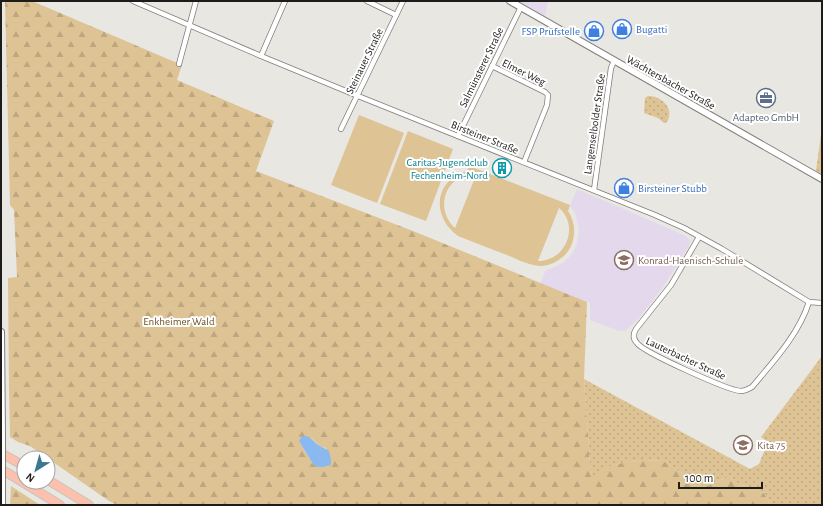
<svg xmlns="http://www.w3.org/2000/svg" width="823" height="506" font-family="'Alegreya Sans',sans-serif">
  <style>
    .education { fill: #e4d8ec }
    .forest { fill: url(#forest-firs); fill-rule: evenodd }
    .park { fill: url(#park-dots) }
    .pitch { fill: #dec395; fill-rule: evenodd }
    .water { fill: #89b9ee }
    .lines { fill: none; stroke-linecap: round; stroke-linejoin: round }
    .street-casing { stroke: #817e7a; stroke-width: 6 }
    .secondary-casing { stroke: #817e7a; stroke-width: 8 }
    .highway-casing { stroke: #c4c4c3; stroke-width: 10 }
    .street { stroke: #fff; stroke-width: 4.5 }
    .secondary { stroke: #fff; stroke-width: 6 }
    .highway { stroke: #fdc0ac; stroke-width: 8 }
    .secondary-bridge-casing { stroke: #817e7a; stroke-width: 8; stroke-linecap: butt }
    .secondary-bridge { stroke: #fff; stroke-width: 6 }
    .labels { text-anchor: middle; stroke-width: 4; stroke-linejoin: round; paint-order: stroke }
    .shop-label { font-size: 11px; fill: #366cbe; stroke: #fff; text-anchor: start }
    .street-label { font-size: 11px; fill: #1d1c1a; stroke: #fff }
    .service-label { font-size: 11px; fill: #4e5e75; stroke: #fff }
    .culture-label { font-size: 11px; fill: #0d838f; stroke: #fff; text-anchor: end }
    .education-label { font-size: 11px; fill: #785e54; stroke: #fff; text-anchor: start }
    .park-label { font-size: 11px; fill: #6c5323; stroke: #fff }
  </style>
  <defs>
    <pattern id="forest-firs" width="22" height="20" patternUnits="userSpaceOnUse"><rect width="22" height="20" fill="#dec395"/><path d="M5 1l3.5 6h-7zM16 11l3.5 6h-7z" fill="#bea780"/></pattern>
    <pattern id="park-dots" width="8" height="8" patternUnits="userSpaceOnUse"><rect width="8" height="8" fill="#dec395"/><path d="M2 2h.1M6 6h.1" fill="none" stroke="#bea780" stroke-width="1.8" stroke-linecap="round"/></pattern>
  </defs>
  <rect width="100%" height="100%" fill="#e9e7e2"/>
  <!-- education -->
  <g class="education">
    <path d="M519,1H548L545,16Z"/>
    <path d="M577,189L686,236L690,241L689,246L663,287L638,319L625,331H619L590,320V303L540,284L546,270L555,267L564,262L572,254L577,244L579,231L578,224L575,213L570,206Z"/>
  </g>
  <!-- forest -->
  <g class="forest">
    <path d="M5,1H32L182,65L177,80L274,121L256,171L413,231L587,302L584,379L591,477L608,467L625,462L662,460L704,487L731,476L735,482L764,493L771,505H117L109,501L30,446L18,442L10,437L9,391L8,278L17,277L14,210L10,205ZM311,438L320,446L326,448L323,467L313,464L299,441Z"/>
    <path d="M11,486L40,505H10Z"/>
  </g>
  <!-- park -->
  <g class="park">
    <path d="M648,96C662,96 675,109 667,122L664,123L658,118L644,113L645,98Z"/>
    <path d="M822,127V174L816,171Z"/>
    <path d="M822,356V505H771L764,493L735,482L731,476L704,487L662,460L625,462L608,467L591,478L584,379L750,469L759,464L768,442L761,437Z"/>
  </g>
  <!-- pitch -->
  <g class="pitch">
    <path d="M359,115L404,133L377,203L331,185Z"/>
    <path d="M408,131L453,149L426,221L380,204Z"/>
    <path d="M469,166L570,205L568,211C575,221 576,234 571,246C566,257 554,265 542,266C530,266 517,259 507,255C490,249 474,242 458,236C431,217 434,180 467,171ZM473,175H476L455,228C441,216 440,193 455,181C461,177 467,176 473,175ZM559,208C580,226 566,261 538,261Z"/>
  </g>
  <!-- water -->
  <path class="water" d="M303,436C311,435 313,442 320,446C324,448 326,449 329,451L331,460V465L323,467H317L313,464L299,441L300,439Z"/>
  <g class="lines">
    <!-- street casing -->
    <g class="street-casing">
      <g id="street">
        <path d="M133,1L261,56L358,96L655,215L684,228L722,249L809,302L822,303"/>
        <path d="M367,1L396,15"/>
        <path d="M261,56L285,1"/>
        <path d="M179,64L196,1"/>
        <path d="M492,66L545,92L548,95L547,105L524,162"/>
        <path d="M341,129L403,1"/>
        <path d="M458,136L521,7"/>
        <path d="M594,190L611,68L614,61"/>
        <path d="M699,237L671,285L636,329C633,334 633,339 637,343C643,352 729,391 741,391C745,391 748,389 752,387C773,362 799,334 809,302"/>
      </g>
    </g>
    <!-- secondary casing -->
    <g class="secondary-casing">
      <g id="secondary">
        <path d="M510,1L822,179"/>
        <path d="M1,332L2,435"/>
        <path d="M2,505V483"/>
      </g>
    </g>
    <!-- highway casing -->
    <g class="highway-casing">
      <g id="highway">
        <path d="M1,453L24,466"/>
        <path d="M1,469L60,505"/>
        <path d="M48,480L89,505"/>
      </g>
    </g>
    <!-- street -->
    <use href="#street" class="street"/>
    <!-- secondary -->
    <use href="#secondary" class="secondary"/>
    <!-- highway -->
    <use href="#highway" class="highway"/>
    <!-- secondary-bridge casing -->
    <g class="secondary-bridge-casing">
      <path id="secondary-bridge" d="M2,483V435"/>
    </g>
    <!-- secondary-bridge -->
    <use href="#secondary-bridge" class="secondary-bridge"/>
  </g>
  <!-- icons -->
  <defs>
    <g id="shop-ring" transform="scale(1)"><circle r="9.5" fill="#fff" stroke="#3f7fe0" stroke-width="1.5"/><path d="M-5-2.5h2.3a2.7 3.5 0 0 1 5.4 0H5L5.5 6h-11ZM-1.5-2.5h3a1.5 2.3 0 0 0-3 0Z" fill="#3f7fe0"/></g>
    <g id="office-ring" transform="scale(1)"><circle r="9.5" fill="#fff" stroke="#5c6f8a" stroke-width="1.5"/><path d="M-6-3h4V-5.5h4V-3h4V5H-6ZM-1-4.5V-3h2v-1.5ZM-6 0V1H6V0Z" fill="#5c6f8a"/></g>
    <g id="building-ring" transform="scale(1)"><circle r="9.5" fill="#fff" stroke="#0f9aa8" stroke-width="1.5"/><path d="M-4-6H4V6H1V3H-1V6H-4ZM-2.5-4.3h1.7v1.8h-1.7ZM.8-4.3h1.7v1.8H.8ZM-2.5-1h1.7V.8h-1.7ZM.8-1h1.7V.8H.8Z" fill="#0f9aa8"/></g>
    <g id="school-ring" transform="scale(1)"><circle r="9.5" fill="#fff" stroke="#8d6e63" stroke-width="1.5"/><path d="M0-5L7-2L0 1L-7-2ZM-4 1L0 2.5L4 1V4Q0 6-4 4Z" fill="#8d6e63"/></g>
  </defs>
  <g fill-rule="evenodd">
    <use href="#shop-ring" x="622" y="29"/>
    <use href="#shop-ring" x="594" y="31"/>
    <use href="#office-ring" x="766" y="98"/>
    <use href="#building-ring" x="502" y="168"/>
    <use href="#shop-ring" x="624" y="188"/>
    <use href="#school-ring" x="624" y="260"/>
    <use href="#school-ring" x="743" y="445"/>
  </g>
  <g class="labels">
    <!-- shop labels -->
    <g class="shop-label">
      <text x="636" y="33">Bugatti</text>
      <text x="580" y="35" text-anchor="end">FSP Prüfstelle</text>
      <text x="638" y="192">Birsteiner Stubb</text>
    </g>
    <!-- street labels -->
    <g class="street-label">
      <text transform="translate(364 61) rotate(-64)" y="4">Steinauer Straße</text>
      <text transform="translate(481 67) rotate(-64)" y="4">Salmünsterer Straße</text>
      <text transform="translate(524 72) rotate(26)" y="4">Elmer Weg</text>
      <text transform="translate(671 82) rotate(29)" y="4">Wächtersbacher Straße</text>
      <text transform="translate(594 124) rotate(-82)" y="4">Langenselbolder Straße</text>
      <text transform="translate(485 137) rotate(22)" y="4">Birsteiner Straße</text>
      <text transform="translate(686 358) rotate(25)" y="4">Lauterbacher Straße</text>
    </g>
    <!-- service labels -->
    <g class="service-label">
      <text x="766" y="121">Adapteo GmbH</text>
    </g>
    <!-- culture labels -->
    <g class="culture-label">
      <text x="488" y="166">Caritas-Jugendclub<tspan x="488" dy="13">Fechenheim-Nord</tspan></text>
    </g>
    <!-- education labels -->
    <g class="education-label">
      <text x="638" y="264">Konrad-Haenisch-Schule</text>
      <text x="757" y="449">Kita 75</text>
    </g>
    <!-- park labels -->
    <g class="park-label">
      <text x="179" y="325">Enkheimer Wald</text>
    </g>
  </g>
  <!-- border -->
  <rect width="823" height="506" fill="none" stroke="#1d1c1a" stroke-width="4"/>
  <!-- north arrow -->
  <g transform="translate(36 470) rotate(217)"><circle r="19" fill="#ffffff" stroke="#a5a4a3"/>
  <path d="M0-3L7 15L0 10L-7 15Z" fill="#3c788f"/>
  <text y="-6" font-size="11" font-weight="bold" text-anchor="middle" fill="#1d1c1a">N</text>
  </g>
  <!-- scale -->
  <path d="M679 482v6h83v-6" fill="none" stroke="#1d1c1a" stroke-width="2"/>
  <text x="685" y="482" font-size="12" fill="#1d1c1a" stroke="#ffffff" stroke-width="3" paint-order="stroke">100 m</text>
</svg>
